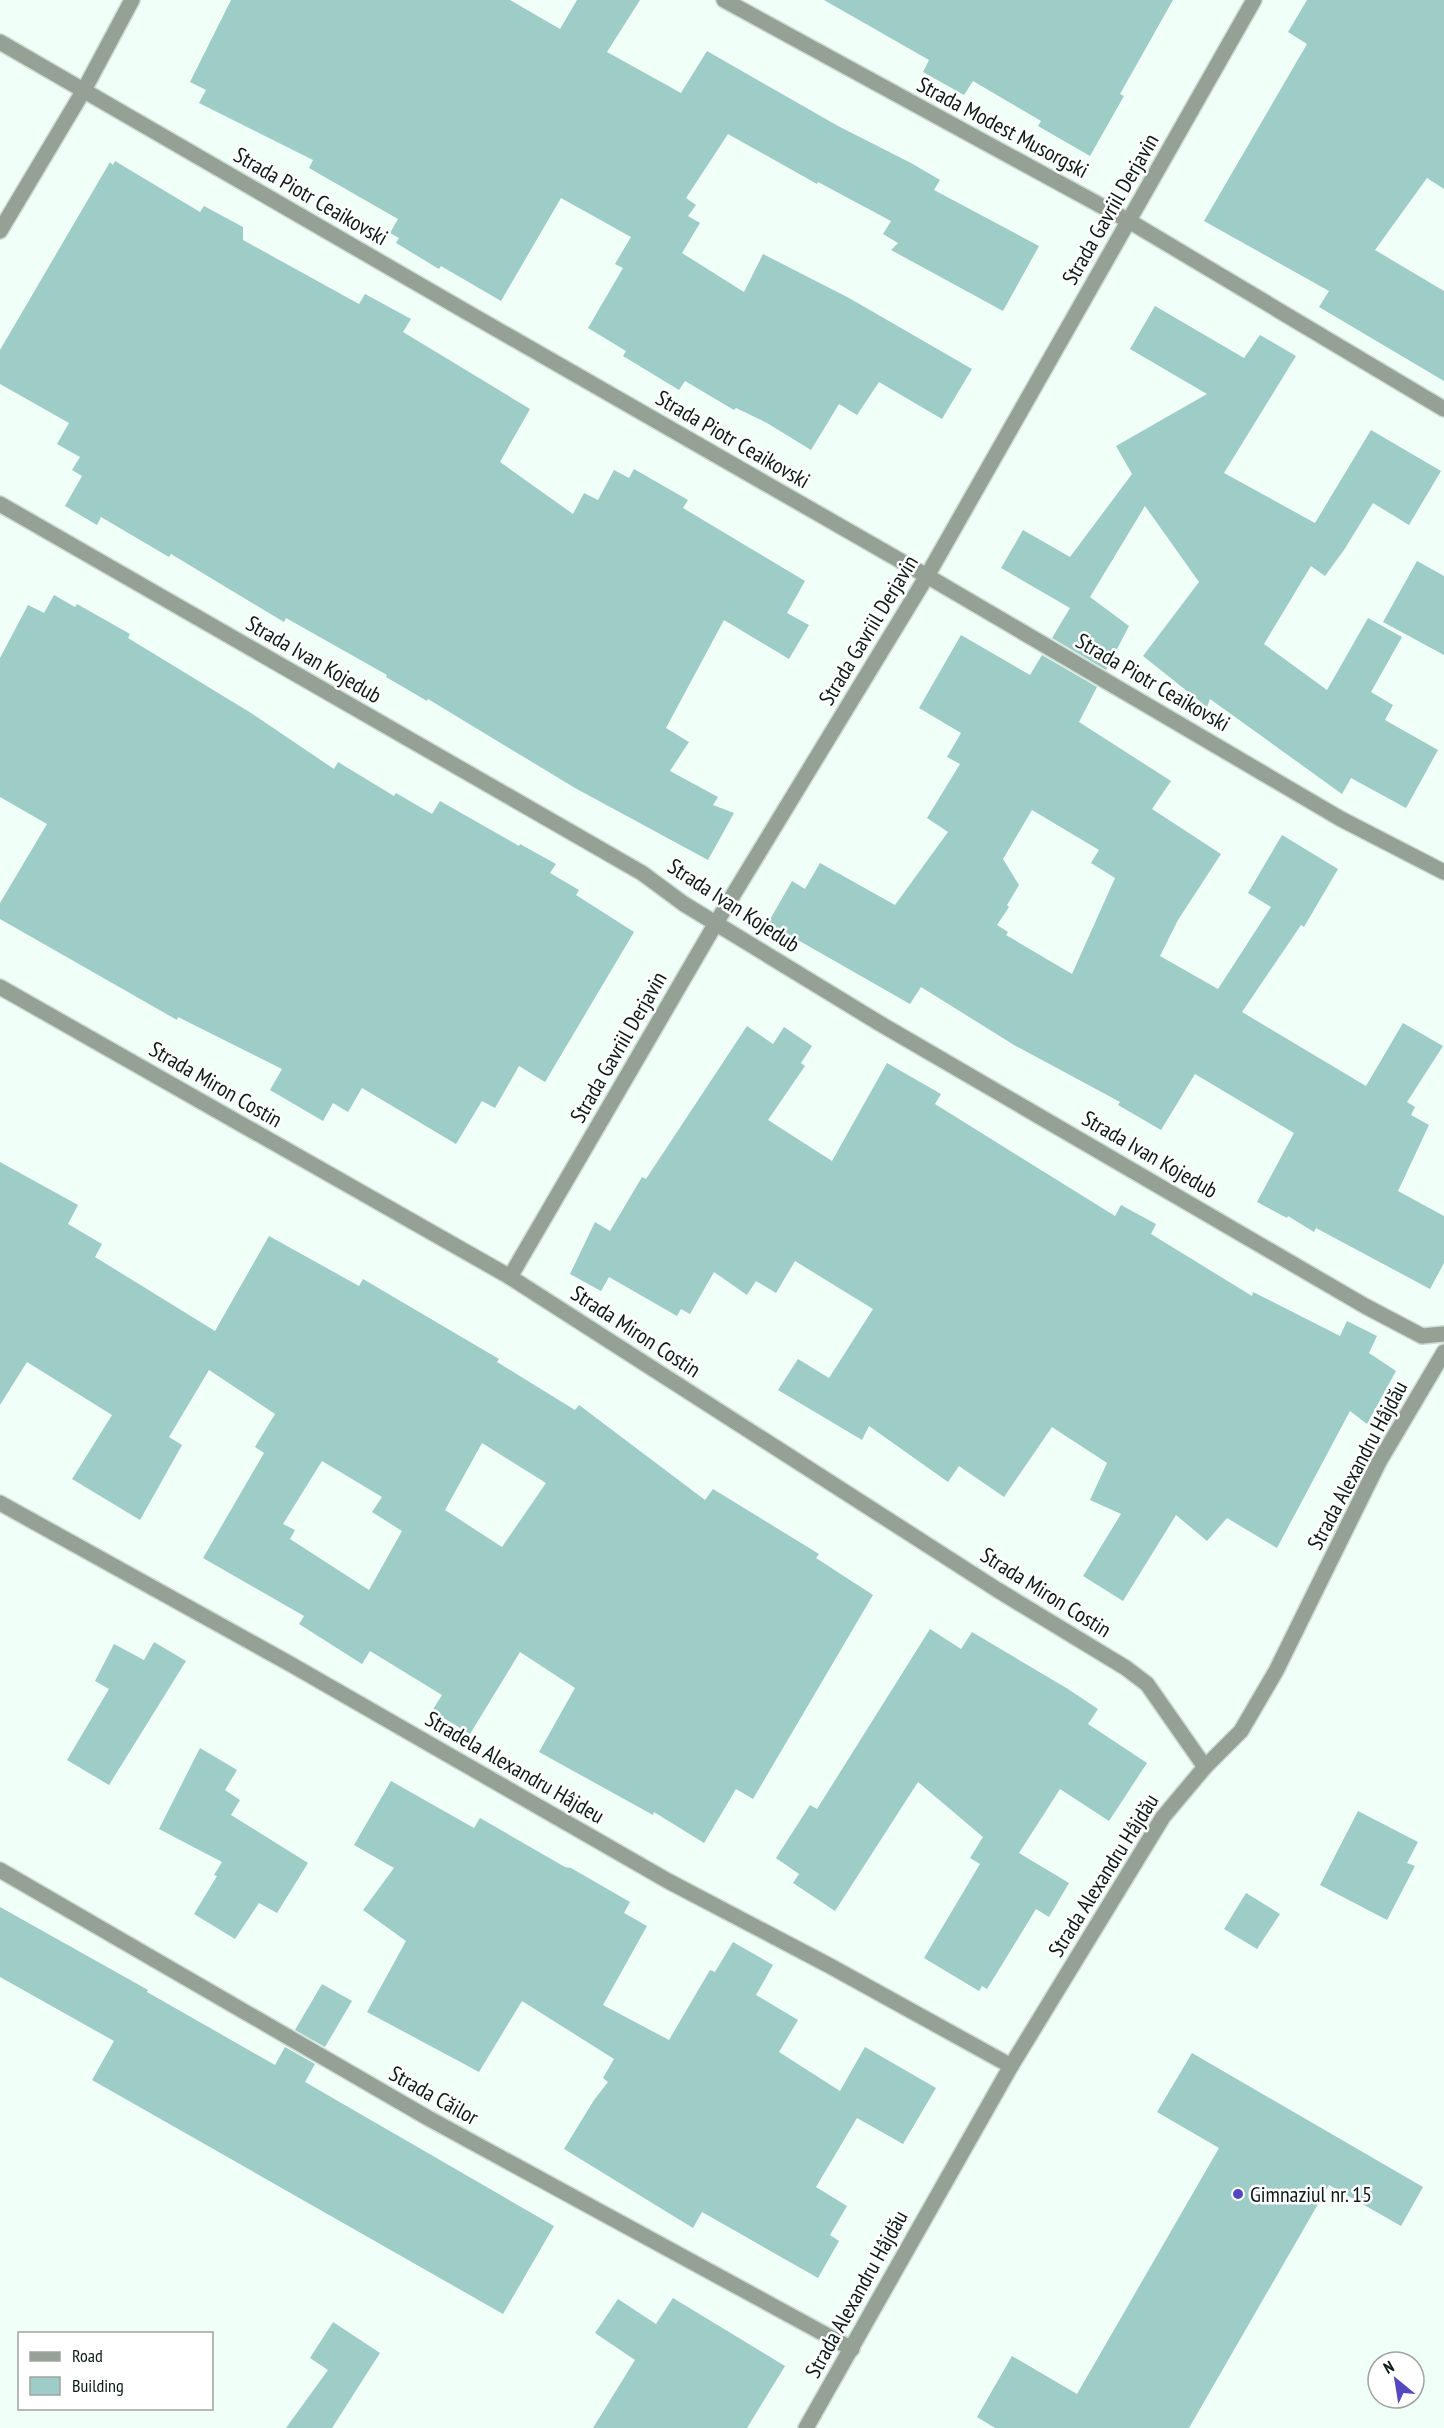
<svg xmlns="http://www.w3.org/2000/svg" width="1444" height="2428" font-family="'PT Sans Narrow',sans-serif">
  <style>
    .building { fill: #9eccc7; fill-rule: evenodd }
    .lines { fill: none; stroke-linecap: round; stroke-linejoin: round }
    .street-casing { stroke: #ccdbd3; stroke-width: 18 }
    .street { stroke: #96a195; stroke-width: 15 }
    .poi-dot { fill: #5348bf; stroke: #fff; stroke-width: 2 }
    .labels { text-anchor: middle; stroke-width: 5; stroke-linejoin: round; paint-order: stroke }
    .street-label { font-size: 22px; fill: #0d1b15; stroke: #fff }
    .poi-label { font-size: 22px; fill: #0d1b15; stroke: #fff; text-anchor: start }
  </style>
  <rect width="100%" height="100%" fill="#f0fff7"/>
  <!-- building -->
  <g class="building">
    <path d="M231,0H510L560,29L577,0H640L607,52L681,93L707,51L838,126L911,163L940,180L934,190L1039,246L1003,311L891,250L898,243L883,234L891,221L818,182L817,184L728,134L686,198L696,205L688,216L700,223L682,253L744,292L763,254L849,298L972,369L942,419L879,382L857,415L839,404L811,450L767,423L736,408L734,410L685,381L679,390L623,356L626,351L588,328L623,268L615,264L631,237L561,198L501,301L441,266L439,269L396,243L399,238L390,233L398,219L309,168L313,160L199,103L206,90L190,82Z"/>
    <path d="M824,0H1173L1120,94L1124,96L1090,156L1038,126L1041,121L973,81L964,95L923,72L929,60Z"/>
    <path d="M1307,0H1444V189L1427,178L1375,250L1444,291V381L1319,307L1329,291L1204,221L1307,44L1288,32Z"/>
    <path d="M115,161L200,212L204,206L243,227V240L359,304L365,294L411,319L403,332L530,409L500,462L573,514L584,493L598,500L614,470L629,478L634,469L688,500L683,508L805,581L787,613L809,625L789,659L724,620L666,728L689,742L670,771L718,797L713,805L734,813L708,860L575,788L428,699L427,701L386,677L387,675L286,618L284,622L171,554L169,557L101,517L97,525L65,506L82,476L72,470L80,457L57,444L69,423L0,384V350L110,162L113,165Z"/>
    <path d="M1155,306L1244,358L1260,335L1296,356L1224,473L1315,523L1371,430L1441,471L1409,525L1373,503L1344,550L1325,576L1311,566L1264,644L1327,690L1368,618L1402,637L1371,692L1393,705L1385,720L1438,750L1406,808L1351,778L1342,794L1210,699L1207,707L1143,656L1199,582L1145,506L1090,597L1129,626L1106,670L1052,638L1070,608L1001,568L1023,530L1070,557L1132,474L1116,446L1207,394L1130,349Z"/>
    <path d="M1417,561L1444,576V655L1383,622Z"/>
    <path d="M54,595L75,607L77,604L130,634L128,638L251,713L334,769L338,762L394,796L396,793L432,814L440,801L519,846L520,844L556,864L550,873L579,890L576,895L634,932L545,1082L519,1066L495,1108L482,1101L456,1144L362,1088L348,1112L333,1103L323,1121L270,1090L282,1069L178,1017L177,1020L0,919V903L47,824L0,797V658L28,605L44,613Z"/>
    <path d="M961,635L1030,675L1042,655L1097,687L1079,722L1171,781L1152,809L1221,854L1178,920L1160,956L1218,989L1271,907L1248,893L1282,835L1338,869L1304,927L1301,925L1242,1012L1366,1086L1403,1023L1443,1046L1407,1102L1415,1107L1411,1115L1429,1125L1398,1191L1444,1216V1263L1430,1289L1316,1228L1314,1232L1288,1216L1287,1218L1257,1202L1294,1133L1195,1074L1161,1130L1118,1105L1120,1102L1014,1045L921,987L910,1004L768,923L792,881L805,889L820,863L895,905L948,832L927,818L960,764L947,757L961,733L919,708ZM1032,810L1099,850L1091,863L1115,878L1072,974L1006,935L1008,932L997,925L1009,907L1007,905L1019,885L1003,859Z"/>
    <path d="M747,1026L773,1044L784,1027L812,1046L801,1063L805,1066L768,1120L832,1161L887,1063L941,1094L935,1104L1115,1216L1121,1205L1156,1224L1151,1234L1252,1296L1253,1292L1340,1336L1347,1321L1377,1336L1369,1353L1396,1371L1367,1424L1350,1411L1277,1548L1227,1518L1207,1541L1176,1515L1123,1601L1083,1576L1121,1514L1090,1500L1107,1463L1052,1427L1004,1497L959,1466L948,1482L869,1426L862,1440L778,1390L798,1359L829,1378L873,1309L795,1261L776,1293L756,1281L747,1295L714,1272L690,1314L681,1309L677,1316L609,1277L601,1291L570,1274L595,1222L610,1231L642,1177L646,1179Z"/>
    <path d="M0,1162L78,1205L68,1224L102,1244L95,1257L215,1331L269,1236L359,1286L363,1279L499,1359L497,1362L575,1410L579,1405L705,1500L713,1489L819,1554L816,1558L873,1595L753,1799L736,1789L704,1843L654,1812L653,1815L539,1752L575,1688L520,1652L470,1734L432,1711L442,1695L370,1651L362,1664L299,1624L304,1616L203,1558L264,1453L255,1447L275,1414L209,1370L169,1437L182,1445L140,1520L72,1479L112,1415L27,1362L0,1405ZM482,1443L546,1483L502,1547L445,1510ZM322,1461L382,1497L372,1512L402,1531L369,1590L290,1539L295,1530L283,1524Z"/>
    <path d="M930,1629L961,1649L972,1632L1068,1689L1098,1709L1088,1724L1147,1763L1109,1821L1060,1789L1019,1853L1069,1883L1049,1917L1036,1909L987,1989L982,1986L979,1991L924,1958L980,1864L970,1858L983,1837L918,1782L835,1911L793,1883L799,1874L776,1858L810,1805L817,1809Z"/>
    <path d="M154,1642L186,1661L109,1785L67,1760L109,1689L95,1681L114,1644L144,1660Z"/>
    <path d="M200,1748L237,1770L225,1790L240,1800L231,1815L308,1863L277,1913L259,1903L235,1939L194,1914L217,1876L214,1875L222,1862L159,1829Z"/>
    <path d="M391,1781L474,1828L480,1818L565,1867L571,1868L630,1902L624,1913L647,1926L603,2005L669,2040L710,1970L715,1972L733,1942L773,1965L756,1995L798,2020L779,2052L840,2091L865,2047L936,2088L903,2144L857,2118L816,2187L847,2206L830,2235L839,2241L818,2278L702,2212L693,2228L564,2149L594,2100L608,2082L603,2078L614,2059L522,2001L479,2072L367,2012L406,1941L363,1910L394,1868L354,1845Z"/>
    <path d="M1358,1811L1418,1842L1407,1863L1415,1866L1387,1920L1320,1885Z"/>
    <path d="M1246,1893L1280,1914L1257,1949L1224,1929Z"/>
    <path d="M0,1907L148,1990L147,1992L275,2065L285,2047L315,2064L305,2082L554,2226L503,2314L92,2080L114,2041L0,1977Z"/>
    <path d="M322,1984L352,2001L325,2047L295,2030Z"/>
    <path d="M1192,2053L1423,2187L1401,2226L1329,2185L1189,2428H995L977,2417L1012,2356L1077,2394L1219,2148L1157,2112Z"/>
    <path d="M673,2298L785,2366L747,2428H593L635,2360L595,2333L618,2299L656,2324Z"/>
    <path d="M333,2322L380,2353L332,2428H286L328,2370L310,2358Z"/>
  </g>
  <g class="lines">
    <!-- street casing -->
    <g class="street-casing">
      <g id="street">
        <path d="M724,0L1129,221L1444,409"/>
        <path d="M0,42L458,307L927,576L1341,819L1444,872"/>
        <path d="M0,231L84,90L132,0"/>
        <path d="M0,504L642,873L684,904L879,1023L1365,1306L1422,1336L1444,1334"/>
        <path d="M0,987L510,1277L996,1589L1126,1668L1147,1684L1205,1767"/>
        <path d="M510,1277L716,923L927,576L1254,0"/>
        <path d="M0,1503L292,1665L668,1881L830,1966L1011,2066"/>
        <path d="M0,1870L428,2118L852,2349"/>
        <path d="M806,2428L1011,2066L1163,1817L1205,1767L1241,1731L1276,1671L1379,1462L1444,1352"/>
      </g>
    </g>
    <!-- street -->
    <use href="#street" class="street"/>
  </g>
  <!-- markers -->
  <circle class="poi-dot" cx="1238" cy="2194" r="6"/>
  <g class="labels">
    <!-- street labels -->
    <g class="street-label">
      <text transform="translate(1003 127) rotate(28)" y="8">Strada Modest Musorgski</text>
      <text transform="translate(311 196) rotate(30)" y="8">Strada Piotr Ceaikovski</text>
      <text transform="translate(1110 209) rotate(-60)" y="8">Strada Gavriil Derjavin</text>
      <text transform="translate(733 439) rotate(30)" y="8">Strada Piotr Ceaikovski</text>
      <text transform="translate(868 630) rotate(-59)" y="8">Strada Gavriil Derjavin</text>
      <text transform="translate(314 659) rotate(30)" y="8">Strada Ivan Kojedub</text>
      <text transform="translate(1153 682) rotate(30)" y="8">Strada Piotr Ceaikovski</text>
      <text transform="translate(734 905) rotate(33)" y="8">Strada Ivan Kojedub</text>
      <text transform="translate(618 1047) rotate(-60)" y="8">Strada Gavriil Derjavin</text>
      <text transform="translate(216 1084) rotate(30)" y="8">Strada Miron Costin</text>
      <text transform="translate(1150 1154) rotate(30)" y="8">Strada Ivan Kojedub</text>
      <text transform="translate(636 1331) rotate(33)" y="8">Strada Miron Costin</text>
      <text transform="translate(1357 1465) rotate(-62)" y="8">Strada Alexandru Hâjdău</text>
      <text transform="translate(1046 1592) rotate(32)" y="8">Strada Miron Costin</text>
      <text transform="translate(515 1767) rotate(30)" y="8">Stradela Alexandru Hâjdeu</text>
      <text transform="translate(1103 1875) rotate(-58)" y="8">Strada Alexandru Hâjdău</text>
      <text transform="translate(434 2095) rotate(29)" y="8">Strada Căilor</text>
      <text transform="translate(856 2294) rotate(-61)" y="8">Strada Alexandru Hâjdău</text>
    </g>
    <!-- poi labels -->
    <g class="poi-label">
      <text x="1250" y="2202">Gimnaziul nr. 15</text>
    </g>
  </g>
  <!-- legend -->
  <rect x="18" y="2332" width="195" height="78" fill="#ffffff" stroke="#9ea4a1" stroke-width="1.5"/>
  <rect x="30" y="2352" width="30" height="9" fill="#96a195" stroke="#9ea4a1" stroke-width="1.5"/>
  <text x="72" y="2362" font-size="18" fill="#0d1b15">Road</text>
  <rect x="30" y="2377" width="30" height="18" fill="#9eccc7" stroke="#9ea4a1" stroke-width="1.5"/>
  <text x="72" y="2392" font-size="18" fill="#0d1b15">Building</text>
  <!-- north arrow -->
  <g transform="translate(1396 2380) rotate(330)"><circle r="28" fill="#ffffff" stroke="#9ea4a1" stroke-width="1.5"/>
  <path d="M0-4.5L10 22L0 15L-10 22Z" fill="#5348bf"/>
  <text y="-9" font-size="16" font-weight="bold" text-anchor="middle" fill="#0d1b15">N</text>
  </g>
</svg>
